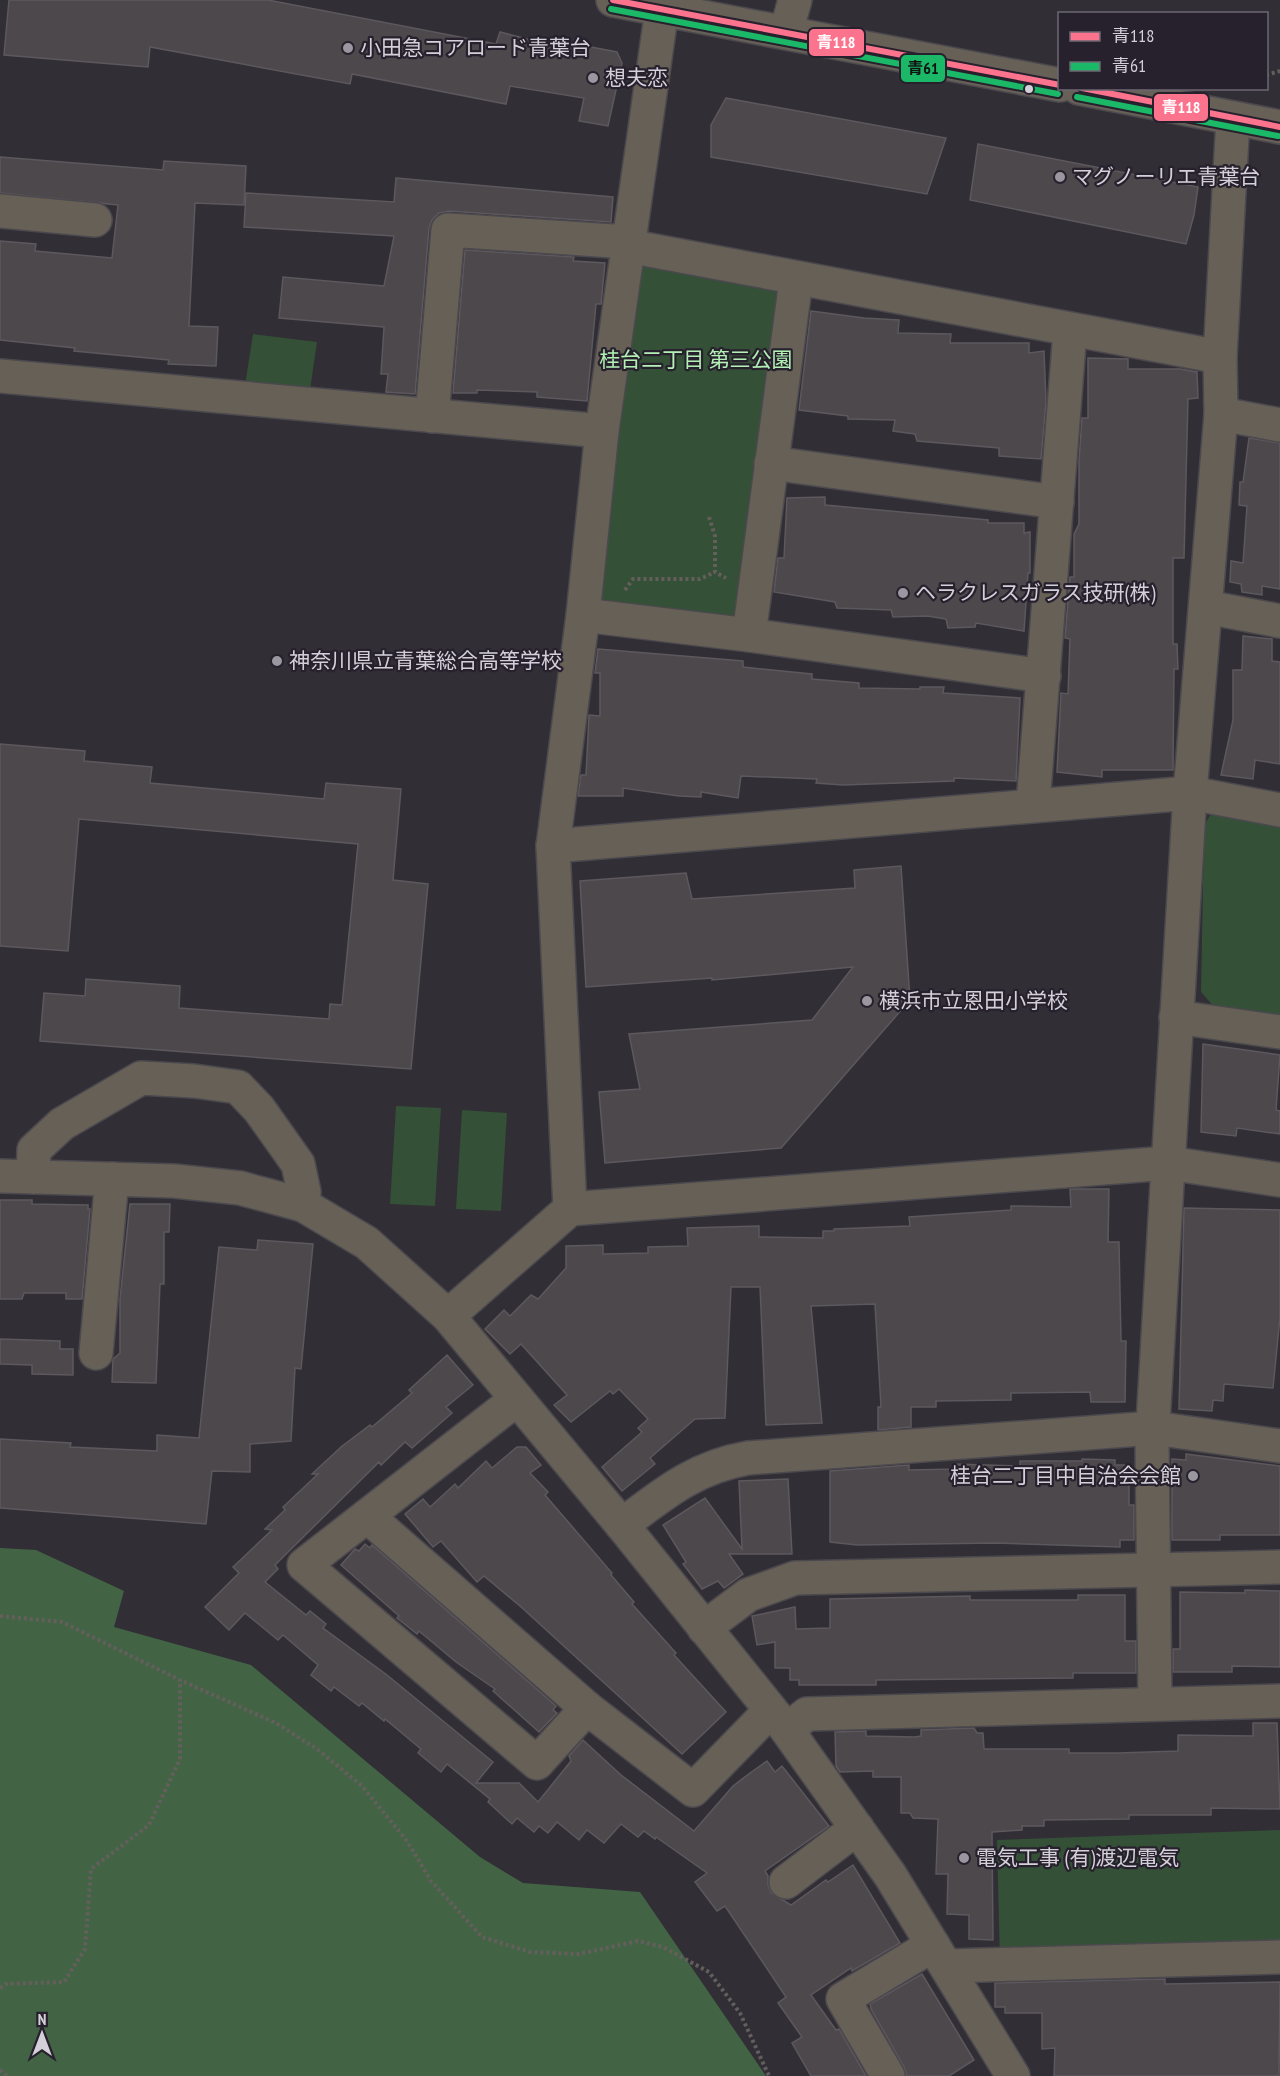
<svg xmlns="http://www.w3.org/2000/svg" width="1280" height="2076" font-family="'PT Sans Narrow','Noto Sans JP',sans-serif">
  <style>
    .green { fill: #345037 }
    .forest { fill: #426445 }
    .building { fill: #4c484c; stroke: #5d585d; stroke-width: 1.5 }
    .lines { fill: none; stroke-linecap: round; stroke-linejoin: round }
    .minor-casing { stroke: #4b494e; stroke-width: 36 }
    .path { stroke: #645f5c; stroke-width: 4; stroke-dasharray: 3 3; stroke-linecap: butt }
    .minor { stroke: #676057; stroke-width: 33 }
    .bus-1-casing { stroke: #27212e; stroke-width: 10 }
    .bus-2-casing { stroke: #27212e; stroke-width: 10 }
    .bus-1 { stroke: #fc738d; stroke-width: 6 }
    .bus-2 { stroke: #1ab867; stroke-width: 6 }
    .poi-dot { fill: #9b97a0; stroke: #27212e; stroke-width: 2 }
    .bus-dot { fill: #d4d0d9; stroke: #27212e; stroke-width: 2 }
    .labels { text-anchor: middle; stroke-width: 4.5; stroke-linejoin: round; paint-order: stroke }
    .poi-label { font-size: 21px; fill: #d4d0d9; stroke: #27212e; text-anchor: start }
    .park-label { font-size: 21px; fill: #b2f0b3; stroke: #27212e }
    .line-badge { stroke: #27212e; stroke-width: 2 }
    .badge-label { font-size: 16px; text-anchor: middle; font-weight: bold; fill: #fff }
    .pale-badge-label { font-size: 16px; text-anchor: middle; font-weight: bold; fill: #111 }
  </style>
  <rect width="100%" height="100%" fill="#312e35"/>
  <!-- green -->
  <g class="green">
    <path d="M632,260L779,288L739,626L596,608Z"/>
    <path d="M253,334L317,342L308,404L243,398Z"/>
    <path d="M1214,808L1280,821V1018L1215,1008L1201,992L1204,826Z"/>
    <path d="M396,1106L441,1108L435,1206L390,1204Z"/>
    <path d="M462,1110L507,1113L501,1211L456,1209Z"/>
    <path d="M1280,1830V1957L1000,1965L997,1840Z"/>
  </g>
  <!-- forest -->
  <path class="forest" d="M0,1548L36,1550L124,1591L114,1627L251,1665L480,1857L523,1883L640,1892L766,2076H0Z"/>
  <!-- building -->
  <g class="building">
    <path d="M9,0H268L496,44L500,32L558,47L559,41L617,52L622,63L608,126L579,121L584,98L510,86L506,104L352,74L350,84L150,47L148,67L4,55Z"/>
    <path d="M726,98L946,138L927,194L711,157V125Z"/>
    <path d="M978,144L1198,187L1194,215L1186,244L970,200Z"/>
    <path d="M0,157L163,170L164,161L246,166L244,205L195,203L189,326L218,327L216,366L168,364L169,360L74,351L75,348L0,340V241L36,244L35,251L112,258L118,205L0,193Z"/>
    <path d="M396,178L613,197L611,222L449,211L439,213L432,220L429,228L415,394L386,392L388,374H381L384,327L279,318L283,277L384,286L394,236L244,227L246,193L394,202Z"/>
    <path d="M465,250L574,257L573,261L605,263L601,304H596L587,401L537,397V392L477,390V393H453Z"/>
    <path d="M811,311L864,318L899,320L898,333L951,334L950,343H1029V353L1044,351L1046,402L1041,459L999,456V448L917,441L915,434L893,431L895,420L848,419V416L799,410Z"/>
    <path d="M1088,358L1128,359V369H1180L1197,372L1198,398L1188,399L1184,558H1173V644H1177L1178,669H1174L1173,770H1102V777L1057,772L1061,693L1068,694L1070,639L1065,638L1070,577H1074V534L1079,524V461L1082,418H1088Z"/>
    <path d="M1249,438L1280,443V589L1262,586V595L1242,592L1241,584L1230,582L1231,561L1243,563L1247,506L1239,505L1240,482H1243Z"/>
    <path d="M825,497V505L988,520V523H1024V533L1030,532V573H1028L1024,631L976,623L975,627L948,628L946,619L927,616L893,617L891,610L837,608L835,602L774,592L778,558H784L787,498Z"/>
    <path d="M1243,636L1272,639V661L1280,662V764L1255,760L1253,779L1221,775L1233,720V670H1242Z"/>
    <path d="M598,649L743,661V667L812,674V679L859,683V688L920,689V687H944L943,693L1020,698L1016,781L954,778V781L843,785L816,783L817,779L741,776L738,798L701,792V797L679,796L623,788V796H578L581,775H586L589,715L600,716V673H595Z"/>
    <path d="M0,744L85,751L84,761L152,767L150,783L324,799L326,783L401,789L393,880L428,884L411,1069L40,1041L44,993L85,996L86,979L180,986L179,1008L329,1019L330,1004L342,1005L358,844L79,819L68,951L0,946Z"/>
    <path d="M901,866L910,1000L781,1148L605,1163L599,1092L640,1089L629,1034L812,1020L853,967L712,980V978L586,987L580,881L686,873L692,899L855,888L854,870Z"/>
    <path d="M1203,1044L1280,1055L1276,1110L1280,1111V1134L1237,1128L1236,1136L1201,1132Z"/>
    <path d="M1070,1189H1109L1108,1242H1119L1121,1341H1126L1125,1402H1091L1090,1392L1011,1393V1400L936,1401V1407H911V1427L878,1430V1407H881L875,1304L811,1306L822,1423L766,1425L760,1287H731L725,1418L695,1419L650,1458L655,1464L622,1491L602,1467L642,1432L638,1428L648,1419L619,1389L613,1394L610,1391L571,1422L554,1405L567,1395L521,1344L510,1354L485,1329L504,1310L510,1316L531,1295L538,1299L566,1268V1246L603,1245V1254L648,1253V1247L688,1246L687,1228L759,1226V1237L823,1238V1231H834V1229L910,1226L909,1217L1011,1210V1206L1071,1207Z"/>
    <path d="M0,1200H32V1204L88,1205V1209H90L82,1299H66V1293H24L22,1299H0Z"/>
    <path d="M130,1204H170L169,1232H164V1284H160L156,1383L112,1382L113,1359L120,1353V1299Z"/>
    <path d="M1184,1208L1280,1210V1317L1273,1388L1224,1384L1223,1401L1213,1400L1212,1411L1179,1409Z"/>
    <path d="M258,1240L313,1244L301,1369L295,1368L291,1441L250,1444V1472L212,1471L206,1524L0,1508V1439L71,1443L70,1447L157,1451V1435L199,1438L219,1247L257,1250Z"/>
    <path d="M0,1339L60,1341V1349H73V1375L32,1374V1365L0,1364Z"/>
    <path d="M447,1355L473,1385L446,1407L452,1413L412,1448L405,1442L381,1465L379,1462L275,1565L278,1569L265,1582L306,1615L310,1611L326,1624L323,1628L387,1675L493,1762L476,1783H519L538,1802L571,1761L569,1756L583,1740L621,1775L694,1831L733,1786L750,1773L767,1761L775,1772L782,1766L829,1826L765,1871L768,1876V1885L771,1893L791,1905L826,1880L828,1882L853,1865L900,1943L852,1971L851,1968L811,1995L836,2030L839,2029L866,2076H811L792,2043L802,2037L778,2003L786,1997L725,1906L717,1911L695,1882L707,1873L656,1837L655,1839L644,1831L638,1837L621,1824L604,1843L587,1830L579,1840L557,1822L548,1833L539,1826L534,1832L517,1818L512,1824L488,1802L490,1799L447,1764L441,1772L418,1753L421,1749L385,1719L384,1721L362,1703L359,1706L334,1687L331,1691L311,1675L318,1665L283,1635L278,1640L245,1613L229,1630L205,1607L239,1573L233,1567L272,1530L265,1529L285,1510L283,1507L318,1474H312L341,1447L370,1425L372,1427L412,1393L409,1390Z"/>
    <path d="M517,1447H526L541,1465L530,1473L548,1492L545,1495L612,1573L611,1575L634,1602L632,1604L676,1653L674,1655L726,1712L682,1754L520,1606L484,1576L477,1582L441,1541L433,1547L405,1514L423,1499L430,1507L455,1484L458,1488L486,1461L492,1468Z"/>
    <path d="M1186,1454L1280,1466V1535H1220V1540H1172V1459L1186,1460Z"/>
    <path d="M1082,1459L1115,1460V1465H1129V1505H1134V1540H1120V1547L996,1543L857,1545L830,1542V1471L909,1465V1470L955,1469V1464L1020,1466V1461H1082Z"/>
    <path d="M788,1479L792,1554H729L743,1574L724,1588L718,1581L702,1589L683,1564L686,1562L663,1525L705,1498L742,1549L739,1481Z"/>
    <path d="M365,1544L370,1548L372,1545L556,1706L553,1710L557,1713L539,1732L493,1691L495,1689L456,1662L419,1631L417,1634L397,1618L399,1616L341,1565L355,1549L359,1551Z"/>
    <path d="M1245,1590L1280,1591V1667L1232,1666V1672H1173V1649H1180V1592L1245,1593Z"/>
    <path d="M1078,1595H1125V1641H1136V1673H1073V1678L876,1680V1685H799V1680H790V1668H775V1642L757,1645L752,1616L795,1607L796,1629L830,1628V1599L970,1596V1600H1078Z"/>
    <path d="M1253,1723H1277L1280,1809L1211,1808V1815H1129V1819L1044,1820V1826H1022V1830L992,1832L993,1940L969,1939V1915L947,1914L948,1874H936L938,1819L913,1818L910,1813H901V1777H873V1771L840,1772L836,1766L835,1732L866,1731V1736L915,1737L921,1736V1730L974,1728L977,1733H983L984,1749H1069V1753H1118L1178,1751V1735L1253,1736Z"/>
    <path d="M922,1974L974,2060L949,2076H907L904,2067L871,2009L870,2004Z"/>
    <path d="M1165,1979V1984L1280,1982L1279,2076H1054L1055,2048L1042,2049V2013H1005V2007H995V1983Z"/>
  </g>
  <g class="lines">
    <!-- minor casing -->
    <g class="minor-casing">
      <g id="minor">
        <path d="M613,0L1060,85"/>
        <path d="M786,32L795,0"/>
        <path d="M1079,88L1280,127"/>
        <path d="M0,211L95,220"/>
        <path d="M628,246L1220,357"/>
        <path d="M0,376L602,431"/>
        <path d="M1221,414L1280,425"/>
        <path d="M432,416L448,230L628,242"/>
        <path d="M771,463L1057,502"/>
        <path d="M1206,607L1280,621"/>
        <path d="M583,615L749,635L1044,676"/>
        <path d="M749,635L796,280"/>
        <path d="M1033,804L1070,331"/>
        <path d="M553,846L1190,793L1280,810"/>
        <path d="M1176,1017L1280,1032"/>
        <path d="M0,1176L174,1181L240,1188L303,1205L367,1243L448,1316L622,1525L787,1730L890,1875L1013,2076"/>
        <path d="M33,1177L34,1150L62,1124L141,1078L194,1081L238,1087L259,1109L298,1164L304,1192L303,1205"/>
        <path d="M570,1209L553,846L583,615L602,431L662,9"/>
        <path d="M448,1316L570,1209L1168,1163L1280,1180"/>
        <path d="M96,1353L112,1179"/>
        <path d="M517,1399L304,1565L537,1763L587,1708L693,1790L770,1711"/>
        <path d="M367,1516L587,1708"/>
        <path d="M622,1525C663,1494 695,1467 748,1458L1154,1428L1280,1446"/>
        <path d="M704,1628L748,1595L795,1578L1280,1567"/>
        <path d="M1155,1703L1152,1440L1190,793L1221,414L1220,357L1233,118"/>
        <path d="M787,1730L807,1714L1280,1701"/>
        <path d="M786,1882L857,1828"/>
        <path d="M947,1966L1280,1957"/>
        <path d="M888,2076L843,1999L933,1945"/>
      </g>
    </g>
    <!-- path -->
    <g class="path">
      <path d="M1266,75L1280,71"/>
      <path d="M709,517L715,536V572L726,578"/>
      <path d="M625,590L633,579H700L715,572"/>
      <path d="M0,1616L62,1622L180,1680L276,1723L317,1749L362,1786L407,1841L431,1881L482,1937L530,1952L579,1954L638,1941L663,1947L709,1972L740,2013L769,2076"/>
      <path d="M0,1988L6,1984L64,1982L85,1949L91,1869L149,1825L180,1759V1680"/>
      <path d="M0,2070L7,2076"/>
    </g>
    <!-- minor -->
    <use href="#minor" class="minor"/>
    <!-- bus-1 casing -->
    <g class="bus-1-casing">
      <g id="bus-1">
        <path d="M613,0L1060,85"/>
        <path d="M1082,88L1280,127"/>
      </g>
    </g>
    <!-- bus-2 casing -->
    <g class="bus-2-casing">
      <g id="bus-2">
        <path d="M611,9L1058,94"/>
        <path d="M1077,97L1278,136"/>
      </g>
    </g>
    <!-- bus-1 -->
    <use href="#bus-1" class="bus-1"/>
    <!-- bus-2 -->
    <use href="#bus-2" class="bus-2"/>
  </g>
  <!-- markers -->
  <g class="poi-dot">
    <circle cx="348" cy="48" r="6"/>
    <circle cx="593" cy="78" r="6"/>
    <circle cx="1060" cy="177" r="6"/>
    <circle cx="903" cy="593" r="6"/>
    <circle cx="277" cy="661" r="6"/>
    <circle cx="867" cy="1001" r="6"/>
    <circle cx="1193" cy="1476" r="6"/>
    <circle cx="964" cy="1858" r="6"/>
  </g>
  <circle class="bus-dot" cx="1029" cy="89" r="5"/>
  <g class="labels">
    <!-- poi labels -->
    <g class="poi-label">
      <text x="360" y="55">小田急コアロード青葉台</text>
      <text x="605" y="85">想夫恋</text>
      <text x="1072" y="184">マグノーリエ青葉台</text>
      <text x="915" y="600">ヘラクレスガラス技研(株)</text>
      <text x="289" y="668">神奈川県立青葉総合高等学校</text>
      <text x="879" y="1008">横浜市立恩田小学校</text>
      <text x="1181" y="1483" text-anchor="end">桂台二丁目中自治会会館</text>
      <text x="976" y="1865">電気工事 (有)渡辺電気</text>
    </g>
    <!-- park labels -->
    <g class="park-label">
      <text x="696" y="367">桂台二丁目 第三公園</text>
    </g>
  </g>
  <g class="line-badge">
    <rect x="808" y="28" width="57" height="29" rx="6" fill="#fc738d"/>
    <rect x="900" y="54" width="46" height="29" rx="6" fill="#1ab867"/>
    <rect x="1153" y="93" width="56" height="29" rx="6" fill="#fc738d"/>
  </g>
  <g class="badge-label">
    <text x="836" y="48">青118</text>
    <text x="1181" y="113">青118</text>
  </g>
  <g class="pale-badge-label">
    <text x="923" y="74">青61</text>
  </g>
  <!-- legend -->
  <rect x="1058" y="12" width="210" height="78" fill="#27212e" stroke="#6c6772" stroke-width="1.5"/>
  <rect x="1070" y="32" width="30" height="9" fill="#fc738d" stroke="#6c6772" stroke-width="1.5"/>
  <text x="1112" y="42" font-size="18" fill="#d4d0d9">青118</text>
  <rect x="1070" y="62" width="30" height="9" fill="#1ab867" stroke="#6c6772" stroke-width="1.5"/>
  <text x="1112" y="72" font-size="18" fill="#d4d0d9">青61</text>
  <!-- north arrow -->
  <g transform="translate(42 2034)" stroke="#27212e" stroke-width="4.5" paint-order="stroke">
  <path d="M0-4.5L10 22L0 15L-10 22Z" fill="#d4d0d9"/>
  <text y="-9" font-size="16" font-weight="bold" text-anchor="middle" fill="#d4d0d9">N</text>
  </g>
</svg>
